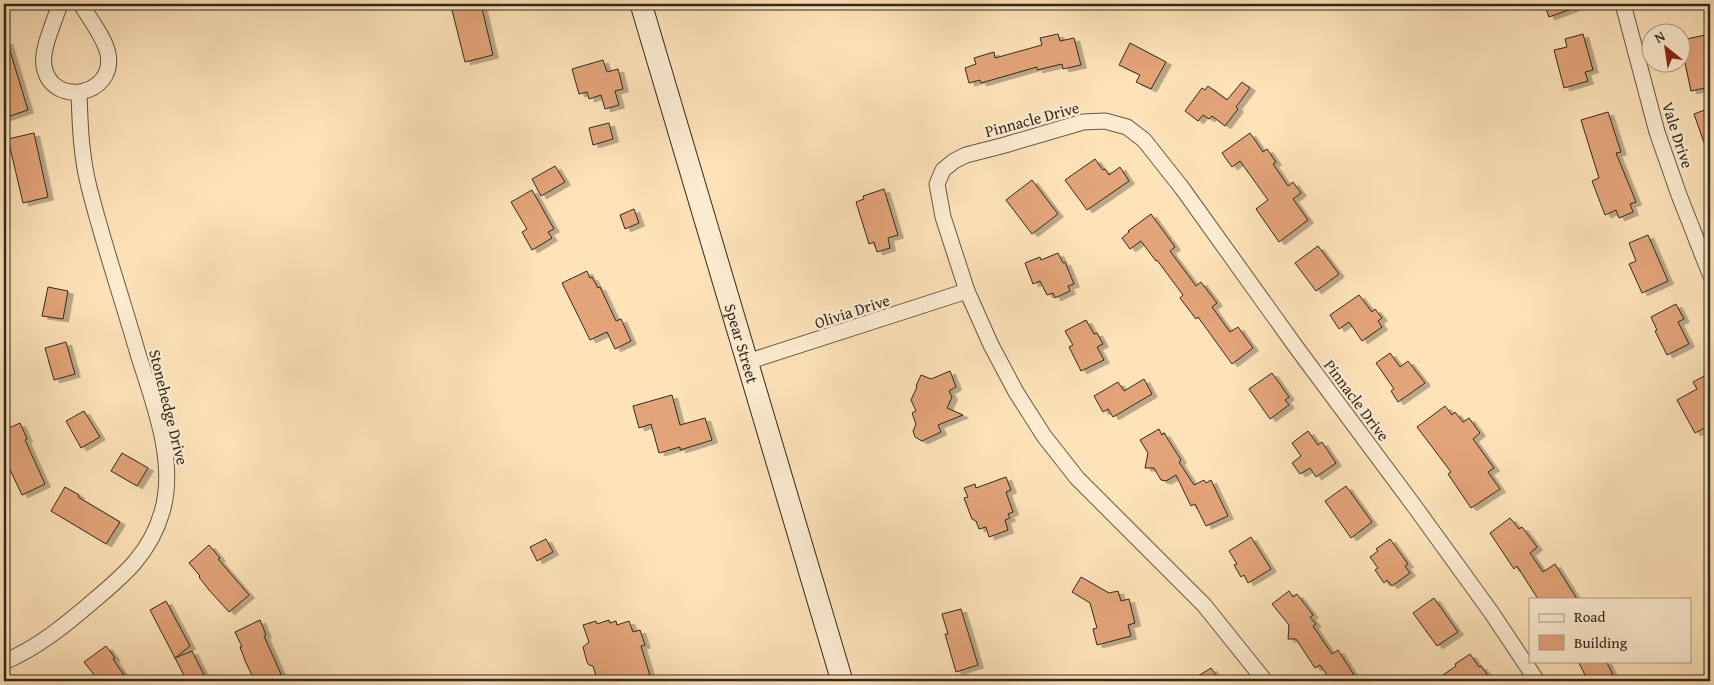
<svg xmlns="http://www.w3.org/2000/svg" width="1714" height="685" font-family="'Gentium Book Plus',serif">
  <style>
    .building { fill: #e4a47a; stroke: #31281f; filter: url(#shadow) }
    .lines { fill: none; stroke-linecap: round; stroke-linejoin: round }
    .street-casing { stroke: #645746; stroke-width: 17 }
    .secondary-casing { stroke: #31281f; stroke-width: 23 }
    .street { stroke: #feedd2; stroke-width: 15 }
    .secondary { stroke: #feedd2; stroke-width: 21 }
    .labels { text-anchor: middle; stroke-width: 5; stroke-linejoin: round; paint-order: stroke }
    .street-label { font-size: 16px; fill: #31281f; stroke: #feedd2 }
  </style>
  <defs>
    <filter id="shadow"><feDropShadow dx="5.5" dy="3" stdDeviation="0" flood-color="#0004"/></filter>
  </defs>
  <rect width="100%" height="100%" fill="#fee3b9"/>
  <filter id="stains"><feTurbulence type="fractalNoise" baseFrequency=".004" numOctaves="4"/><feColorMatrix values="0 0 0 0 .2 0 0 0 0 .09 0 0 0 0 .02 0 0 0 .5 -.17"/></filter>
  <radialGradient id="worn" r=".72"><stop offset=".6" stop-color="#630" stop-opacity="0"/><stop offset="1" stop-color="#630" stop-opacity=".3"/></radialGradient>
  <!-- building -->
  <g class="building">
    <path d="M460,4H481L493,55L465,62L451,6Z"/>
    <path d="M1544,4H1582V5L1549,17Z"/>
    <path d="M1058,34L1060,41L1074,38L1081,65L1063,69L1062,64L1037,70V67L981,83L980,80L969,83L965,68L976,64L974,58L994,52L995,58L1042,45L1040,38Z"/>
    <path d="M1583,34L1593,70L1585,72L1588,81L1564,88L1554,50L1567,47L1565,39Z"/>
    <path d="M1710,34V87L1691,91L1685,63L1682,64V40Z"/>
    <path d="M7,41L28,110L4,118V42Z"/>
    <path d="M1130,43L1166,62L1151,89L1136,82L1140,75L1119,65Z"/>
    <path d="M603,60L607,72L618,69L623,89L615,91L619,105L605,109L601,95L589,99L587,92L579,94L572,69Z"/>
    <path d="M1242,82L1250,88L1236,107L1238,109L1225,126L1212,116L1209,119L1203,115L1198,121L1185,111L1202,88L1205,90L1208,86L1227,100Z"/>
    <path d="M1710,108V154H1708L1694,114Z"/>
    <path d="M1608,112L1621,152L1616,153L1636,202L1630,204L1633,212L1619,218L1616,210L1605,215L1592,181L1599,178L1581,120Z"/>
    <path d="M609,123L613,139L593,145L589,128Z"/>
    <path d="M34,133L48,197L23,203L8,139Z"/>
    <path d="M1250,133L1263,152L1267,149L1276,162L1273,164L1288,186L1293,182L1301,193L1293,199L1308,220L1279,242L1256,209L1268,200L1240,161L1232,167L1222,153Z"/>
    <path d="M1095,159L1103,170L1105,169L1109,175L1120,167L1129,181L1087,210L1065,180Z"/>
    <path d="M555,166L565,182L541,196L532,179Z"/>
    <path d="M1032,180L1058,214L1032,234L1006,200Z"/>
    <path d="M884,189L898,235L888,238L890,248L877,252L874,242L869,244L856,202L864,199L863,196Z"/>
    <path d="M532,190L554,229L548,232L552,238L532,250L522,232L527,229L511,202Z"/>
    <path d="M634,209L639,223L625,229L620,215Z"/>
    <path d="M1151,214L1175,247L1170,251L1196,286L1201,282L1217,303L1212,307L1230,332L1238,327L1253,348L1232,364L1198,317L1196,319L1180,298L1183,295L1157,260L1156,261L1141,241L1130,249L1122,238L1129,232L1128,231Z"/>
    <path d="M1648,235L1668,281L1642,293L1629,264L1636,261L1629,243Z"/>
    <path d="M1318,246L1339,274L1316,291L1295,263Z"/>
    <path d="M1058,253L1063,263L1065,262L1074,284L1068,286L1070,291L1055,298L1053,293L1047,295L1040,281L1033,284L1025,263L1040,257L1041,260Z"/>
    <path d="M587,271L590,278L592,277L598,288L600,287L616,321L621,319L631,341L615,349L607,332L590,340L562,283Z"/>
    <path d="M48,287L68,291L63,319L42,316Z"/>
    <path d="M1359,295L1372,312L1375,309L1382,318L1378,321L1382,327L1362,341L1349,322L1339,329L1330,315Z"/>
    <path d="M1676,304L1684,319L1678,322L1689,344L1667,355L1655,331L1657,330L1651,317Z"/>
    <path d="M1086,320L1094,334L1097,333L1103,344L1097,347L1104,360L1081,371L1069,347L1073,345L1065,331Z"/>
    <path d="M66,342L75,374L54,380L45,348Z"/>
    <path d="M1390,353L1400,367L1408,361L1425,383L1398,402L1391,391L1394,389L1376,363Z"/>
    <path d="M950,371L956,387L949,391L952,397L947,408L963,415L938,425L941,432L922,441L915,437L913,431L916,424L912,413L916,411L911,400L917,387L916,386L921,375L931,379Z"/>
    <path d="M1272,373L1289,397L1285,400L1289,405L1270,419L1249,389Z"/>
    <path d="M1710,373V425L1695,433L1677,400L1697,389L1693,382Z"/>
    <path d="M1144,379L1152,394L1113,417L1108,409L1103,412L1094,396L1118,382L1124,391Z"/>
    <path d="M672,395L680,425L705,418L712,440L680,450V447L659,453L651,424L639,428L633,406Z"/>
    <path d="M1445,406L1452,415L1455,412L1463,422L1469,418L1480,433L1473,439L1494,468L1488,472L1500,489L1471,508L1448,474L1451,472L1417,427Z"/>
    <path d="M84,411L100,437L81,448L66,421Z"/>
    <path d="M20,423L27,439L25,440L45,484L22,495L4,457V430Z"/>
    <path d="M1159,429L1162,435L1164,433L1181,460L1179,462L1194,485L1204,480L1206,483L1211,480L1228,516L1206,526L1195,504L1191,506L1176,475L1166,481L1161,480L1154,468H1145L1148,453L1140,440Z"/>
    <path d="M1308,431L1318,445L1322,442L1336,463L1316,477L1310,468L1300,474L1292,463L1301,456L1292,443Z"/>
    <path d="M122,453L148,468L137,486L111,471Z"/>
    <path d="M1006,477L1011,490L1006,492L1013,512L1008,514L1010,518L1005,520L1008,530L989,537L986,527L979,529L976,521L972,519L964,498L968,497L964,488L975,484L976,488Z"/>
    <path d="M1346,486L1372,522L1351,538L1325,501Z"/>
    <path d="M65,487L79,495L78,497L120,522L106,544L51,511Z"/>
    <path d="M1510,518L1519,529L1522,527L1537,547L1530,553L1543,572L1555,564L1577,599H1538L1517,566L1514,569L1490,533Z"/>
    <path d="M1251,537L1271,569L1248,583L1244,575L1241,577L1234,565L1237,564L1229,551Z"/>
    <path d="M546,539L553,552L537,561L530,547Z"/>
    <path d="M1390,539L1408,564L1405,566L1410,573L1392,586L1387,580L1384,583L1375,570L1378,568L1370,557L1378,551L1376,549Z"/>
    <path d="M209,545L220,558L218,559L249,595L229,612L209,590L199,577L200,576L189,563Z"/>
    <path d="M1081,577L1109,593L1118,591L1121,601L1129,599L1135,623L1128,625L1131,636L1097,645L1093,629L1097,628L1090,603L1072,592Z"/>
    <path d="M1289,591L1293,597L1297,594L1313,615L1310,617L1316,624L1313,626L1332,654L1338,650L1354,675L1345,681H1331L1320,665L1315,668L1296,639H1288L1289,625L1272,604Z"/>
    <path d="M1434,598L1458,632L1437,646L1413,613Z"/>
    <path d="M166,601L190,646L175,658L150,610Z"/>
    <path d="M961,609L978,665L956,672L945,634H948L942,614Z"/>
    <path d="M260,620L266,635L264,636L284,681H255L246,663L240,647H242L235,632Z"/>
    <path d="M609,620L610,623L616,621L617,625L629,621L633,632L640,630L645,645L641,646L651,679L643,681H600L596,676L593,666L589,665L587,662L583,647L589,642L583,625L596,621L597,624Z"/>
    <path d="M106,646L115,658L113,659L128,681H99L84,662Z"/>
    <path d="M192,651L207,681H187L175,658Z"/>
    <path d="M1470,654L1479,667L1481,666L1492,681H1434L1456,666L1455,664Z"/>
    <path d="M1578,661H1606L1616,681H1588Z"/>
    <path d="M1211,668L1220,681H1190Z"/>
  </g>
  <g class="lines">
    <!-- street casing -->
    <g class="street-casing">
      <g id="street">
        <path d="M60,4C55,20 41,49 44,66C51,108 116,96 108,54C105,38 89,18 81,4"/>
        <path d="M1623,4L1657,132L1679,195L1710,274"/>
        <path d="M747,362L967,291"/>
        <path d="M4,662C37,648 64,626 91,603C123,576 150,554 162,512C177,462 153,402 138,354C122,298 103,243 89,187C81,156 80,124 79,93"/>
        <path d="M1265,681L1204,605L1077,478L1044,436L1016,392L991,345L967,291L943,217L937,184L943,170L954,161L966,155L1005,145L1083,122L1105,121L1127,127L1144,140L1182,188L1296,347L1415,507L1491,612L1537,681"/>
      </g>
    </g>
    <!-- secondary casing -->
    <g class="secondary-casing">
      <g id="secondary">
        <path id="s1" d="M641,4L842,681"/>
      </g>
    </g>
    <!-- street -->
    <use href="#street" class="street"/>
    <!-- secondary -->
    <use href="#secondary" class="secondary"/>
  </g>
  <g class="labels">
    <!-- street labels -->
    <g class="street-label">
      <text transform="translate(1032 119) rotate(-15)" y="6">Pinnacle Drive</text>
      <text transform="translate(1678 135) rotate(72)" y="6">Vale Drive</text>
      <text transform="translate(852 311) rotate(-18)" y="6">Olivia Drive</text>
      <text dy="6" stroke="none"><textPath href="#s1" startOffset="354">Spear Street</textPath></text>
      <text transform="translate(1357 400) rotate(53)" y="6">Pinnacle Drive</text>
      <text transform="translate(169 407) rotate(76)" y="6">Stonehedge Drive</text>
    </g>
  </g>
  <!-- margin -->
  <rect width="1714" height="685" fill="none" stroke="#fee3b9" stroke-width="20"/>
  <rect x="5" y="5" width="1704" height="675" fill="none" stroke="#31281f" stroke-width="2.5"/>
  <rect x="10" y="10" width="1694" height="665" fill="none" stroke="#31281f"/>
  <!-- legend -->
  <rect x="1529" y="598" width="162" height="65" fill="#feedd2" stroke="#ac9e8a"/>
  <rect x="1539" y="614" width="25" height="8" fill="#feedd2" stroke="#ac9e8a"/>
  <text x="1574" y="622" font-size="15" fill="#31281f">Road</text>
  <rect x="1539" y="635" width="25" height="15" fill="#e4a47a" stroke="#ac9e8a"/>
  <text x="1574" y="648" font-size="15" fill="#31281f">Building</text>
  <!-- north arrow -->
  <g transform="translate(1666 48) rotate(330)"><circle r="24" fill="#feedd2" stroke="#ac9e8a"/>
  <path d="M0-4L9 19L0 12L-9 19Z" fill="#8f2418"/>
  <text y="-8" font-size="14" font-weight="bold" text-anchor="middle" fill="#31281f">N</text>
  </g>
  <rect width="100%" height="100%" filter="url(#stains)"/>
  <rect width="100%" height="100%" fill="url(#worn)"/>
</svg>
